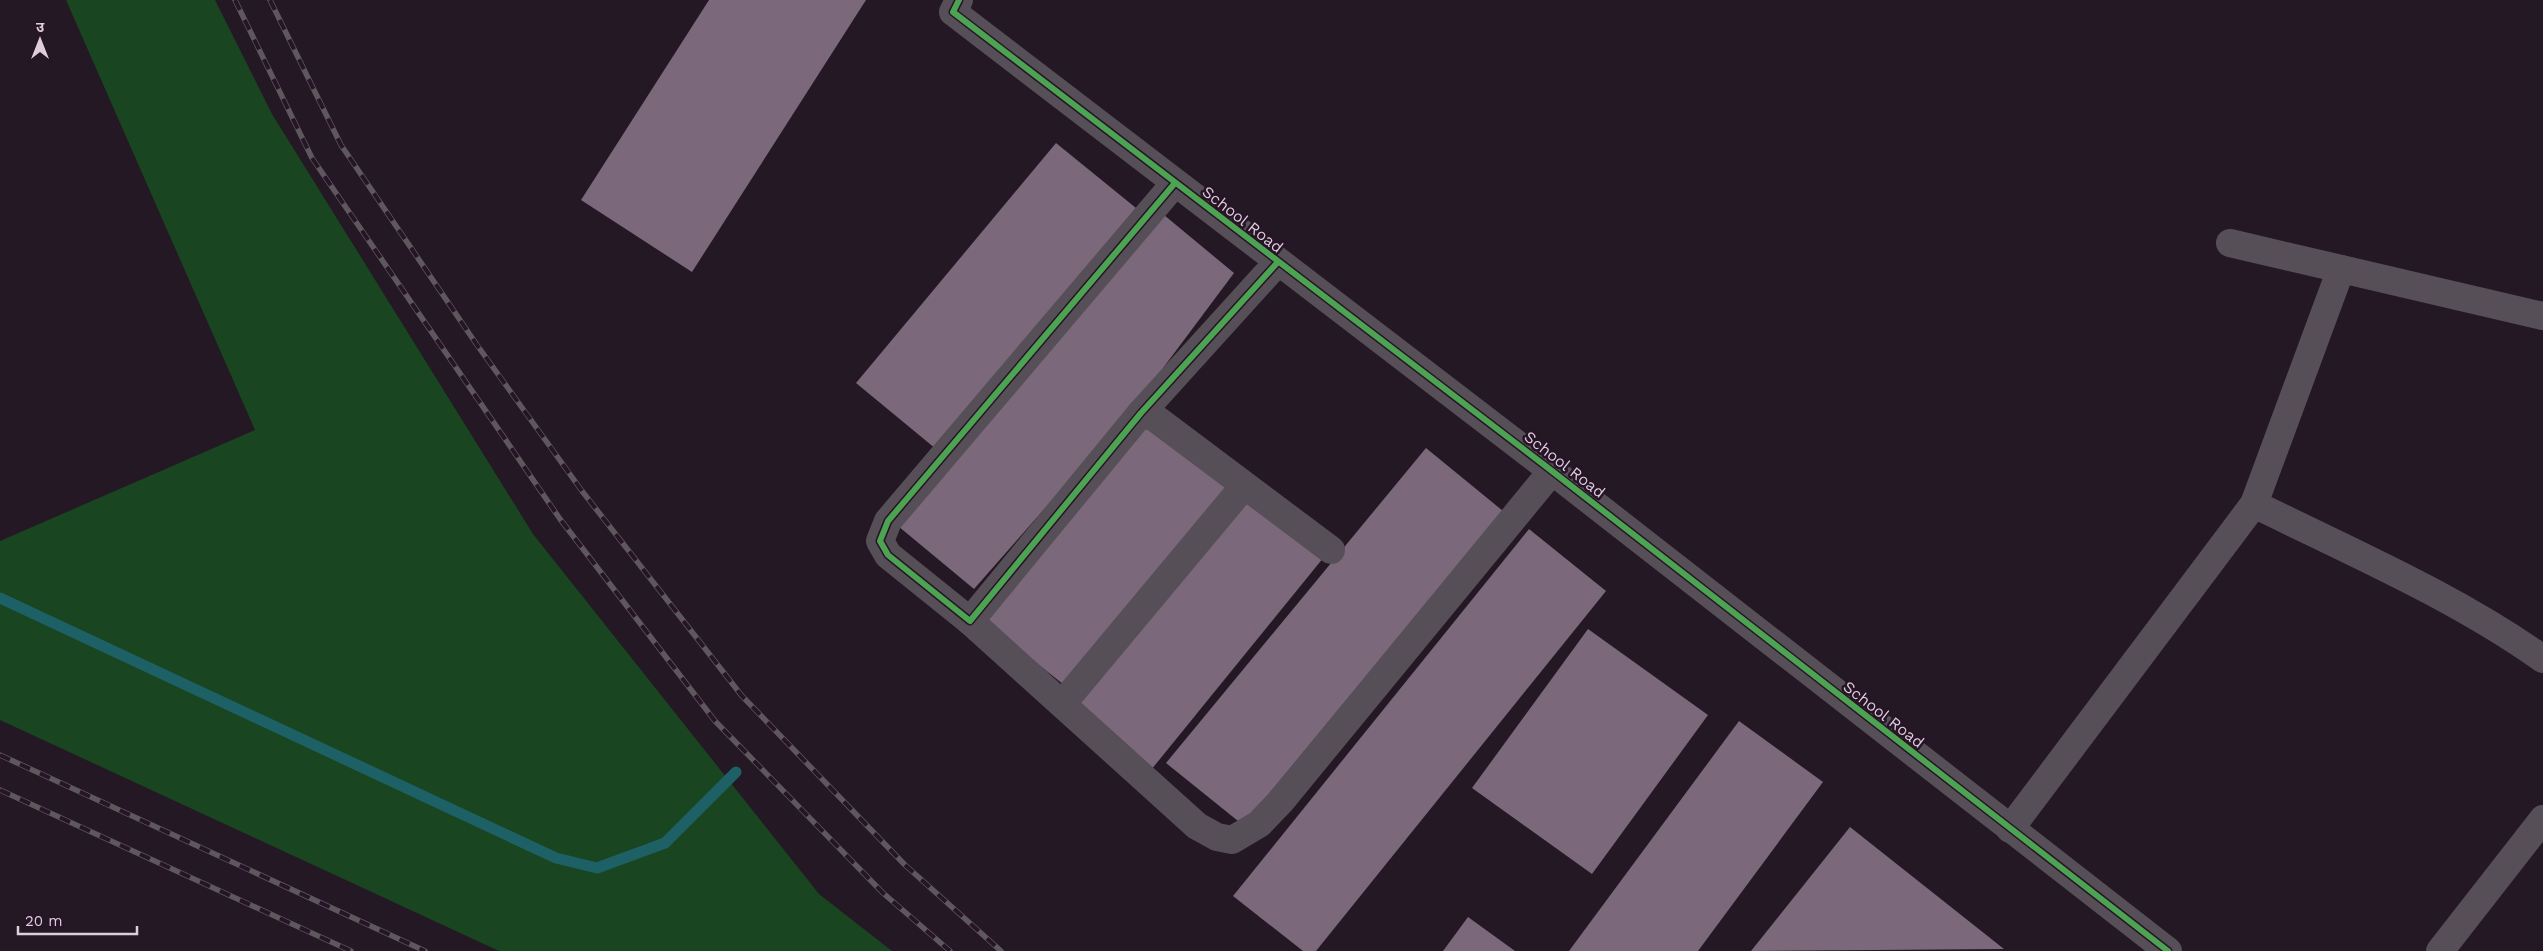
<svg xmlns="http://www.w3.org/2000/svg" width="2543" height="951" font-family="'Work Sans','Noto Sans Devanagari',sans-serif">
  <style>
    .green { fill: #194521 }
    .lines { fill: none; stroke-linecap: round; stroke-linejoin: round }
    .stream { stroke: #1d6167; stroke-width: 11 }
    .building { fill: #7b697b }
    .minor { stroke: #574f57; stroke-width: 28 }
    .rail-casing { stroke: #5e575e; stroke-width: 5.5 }
    .rail { stroke: #271427; stroke-width: 4; stroke-dasharray: 11; stroke-linecap: butt }
    .cycleway-casing { stroke: #271427; stroke-width: 9 }
    .cycleway { stroke: #4ca352; stroke-width: 6 }
    .labels { text-anchor: middle; stroke-width: 5; stroke-linejoin: round; paint-order: stroke }
    .street-label { font-size: 16px; fill: #dccedb; stroke: #271427 }
  </style>
  <rect width="100%" height="100%" fill="#231823"/>
  <!-- green -->
  <path class="green" d="M66,0H215L272,114L533,534L819,894L892,951H499L0,720V541L255,430Z"/>
  <g class="lines">
    <!-- stream -->
    <path class="stream" d="M0,598L556,858L597,868L665,843L736,772"/>
  </g>
  <!-- building -->
  <g class="building">
    <path d="M709,0H866L692,272L581,200Z"/>
    <path d="M1056,143L1136,208L936,449L856,383Z"/>
    <path d="M1158,210L1234,273L1134,407L974,589L898,526Z"/>
    <path d="M1147,422L1228,486L1068,688L986,623Z"/>
    <path d="M1426,448L1503,511L1243,825L1166,763Z"/>
    <path d="M1246,493L1324,557L1151,770L1072,706Z"/>
    <path d="M1529,529L1606,591L1316,951H1303L1233,896Z"/>
    <path d="M1588,629L1708,715L1592,874L1472,788Z"/>
    <path d="M1739,721L1823,782L1698,951H1569Z"/>
    <path d="M1850,827L2004,949L1751,951Z"/>
    <path d="M1468,917L1515,951H1443Z"/>
  </g>
  <g class="lines">
    <!-- minor -->
    <g class="minor">
      <path d="M959,0L953,12L1552,471L2168,951"/>
      <path d="M1175,183L888,521L880,541L888,555L970,621L1141,413L1277,263"/>
      <path d="M2230,243L2543,316"/>
      <path d="M1141,413L1155,418L1331,550"/>
      <path d="M2254,504C2351,552 2454,596 2543,659"/>
      <path d="M970,621L1197,826L1217,837L1232,840L1259,824L1281,801L1552,471"/>
      <path d="M1063,703L1244,486"/>
      <path d="M2010,829L2254,504L2341,269"/>
      <path d="M2440,951L2543,819"/>
    </g>
    <!-- rail casing -->
    <g class="rail-casing">
      <g id="rail">
        <path d="M235,0L312,158L560,519L715,721L883,893L950,951"/>
        <path d="M270,0L341,145L477,345L582,491L742,696L905,865L1001,951"/>
        <path d="M0,755L425,951"/>
        <path d="M0,790L351,951"/>
      </g>
    </g>
    <!-- rail -->
    <use href="#rail" class="rail"/>
    <!-- cycleway casing -->
    <g class="cycleway-casing">
      <g id="cycleway">
        <path d="M959,0L953,12L1552,471L2168,951"/>
        <path d="M1175,183L888,521L880,541L888,555L970,621L1141,413L1277,263"/>
      </g>
    </g>
    <!-- cycleway -->
    <use href="#cycleway" class="cycleway"/>
  </g>
  <g class="labels">
    <!-- street labels -->
    <g class="street-label">
      <text transform="translate(1243 219) rotate(38)" y="6">School Road</text>
      <text transform="translate(1565 464) rotate(38)" y="6">School Road</text>
      <text transform="translate(1884 714) rotate(38)" y="6">School Road</text>
    </g>
  </g>
  <!-- north arrow -->
  <g transform="translate(40 40)" stroke="#271427" stroke-width="4" paint-order="stroke">
  <path d="M0-4L9 19L0 12L-9 19Z" fill="#dccedb"/>
  <text y="-8" font-size="14" font-weight="bold" text-anchor="middle" fill="#dccedb">उ</text>
  </g>
  <!-- scale -->
  <path d="M18 926v8h119v-8" fill="none" stroke="#dccedb" stroke-width="2.5"/>
  <text x="25" y="926" font-size="15" fill="#dccedb" stroke="#271427" stroke-width="4" paint-order="stroke">20 m</text>
</svg>
